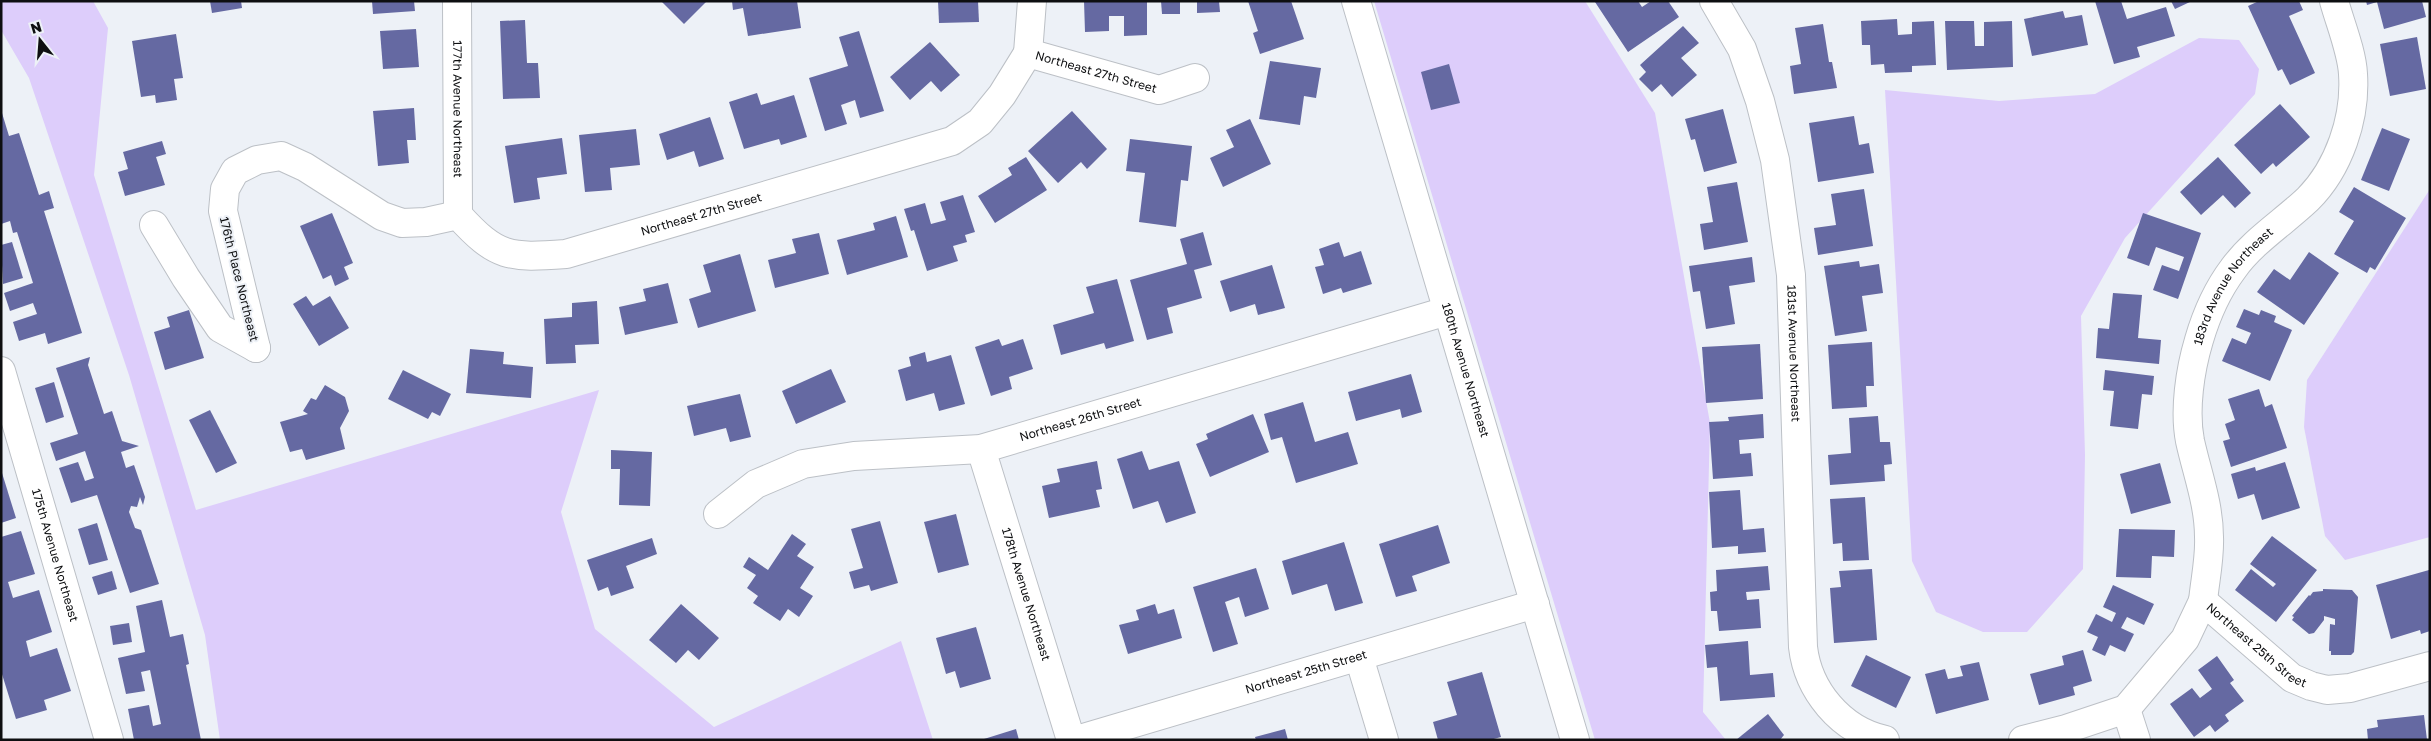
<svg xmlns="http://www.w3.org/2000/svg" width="2431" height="741" font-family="'Golos Text',sans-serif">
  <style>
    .green { fill: #ddcdfb }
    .building { fill: #6569a2 }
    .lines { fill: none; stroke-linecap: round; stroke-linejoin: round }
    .minor-casing { stroke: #bcc0c6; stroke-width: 30 }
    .minor { stroke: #fff; stroke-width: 28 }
    .labels { text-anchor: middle; stroke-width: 4; stroke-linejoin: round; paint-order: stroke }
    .street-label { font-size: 12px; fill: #0e0f11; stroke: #edf1f7 }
  </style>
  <rect width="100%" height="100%" fill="#edf1f7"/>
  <!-- green -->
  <g class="green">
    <path d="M1,1H93L108,28L94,175L196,510L599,390L561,512L595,629L714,727L901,641L933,740H220L205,635L129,375L29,78L1,30Z"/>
    <path d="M1374,1H1585L1655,113L1710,423L1703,712L1726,740H1595Z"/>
    <path d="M2199,38L2239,40L2259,69L2255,94L2125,238L2081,316L2085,455L2083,569L2027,632H1983L1936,612L1912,561L1885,90L1999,101L2095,94Z"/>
    <path d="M2430,189V537L2345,560L2325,536L2304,427L2307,380Z"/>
  </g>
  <!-- building -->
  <g class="building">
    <path d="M210,1H241L242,8L212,13Z"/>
    <path d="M372,1H414L415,11L373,14Z"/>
    <path d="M661,1H707L684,24Z"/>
    <path d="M732,1H797L801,28L748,36L743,8L733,10Z"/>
    <path d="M938,1H978L979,22L939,23Z"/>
    <path d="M1084,1H1147V35L1124,36V16H1109V31L1085,32Z"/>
    <path d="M1161,1H1180V14H1162Z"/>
    <path d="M1197,1H1219L1220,12L1197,13Z"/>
    <path d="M1248,1H1291L1304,39L1260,54L1253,33L1258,31Z"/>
    <path d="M1596,1H1638L1642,7L1651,1H1668L1679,17L1628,52L1595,2Z"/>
    <path d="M2095,1H2121L2127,19L2166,7L2175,36L2137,47L2140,57L2114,64Z"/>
    <path d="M2171,1H2192L2175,9Z"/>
    <path d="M2259,1H2299L2303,10L2289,16L2315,73L2290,85L2282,69L2278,71L2248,6Z"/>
    <path d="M2366,1H2422L2426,17L2384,29L2377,2L2367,5Z"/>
    <path d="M2063,11L2065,18L2082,15L2088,45L2032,56L2024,19Z"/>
    <path d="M1897,19L1898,35L1912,34V22L1934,21L1936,65L1912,66V72L1885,73L1884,64L1871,65L1870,45H1862L1861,21Z"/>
    <path d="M525,20L527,63H538L540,98L503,99L500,21Z"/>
    <path d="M1945,21H1974L1975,46H1984V22L2012,21L2013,67L1947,70Z"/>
    <path d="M1823,24L1829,62H1832L1837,88L1794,94L1790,66L1801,64L1795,28Z"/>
    <path d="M1683,26L1699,43L1681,58L1697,75L1672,97L1661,84L1652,92L1639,79L1646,72L1640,65Z"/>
    <path d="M416,29L419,67L383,69L380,31Z"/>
    <path d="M859,31L884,111L860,118L855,100L841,105L847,124L825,131L809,78L848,66L839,37Z"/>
    <path d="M176,34L183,78L174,79L177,100L156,103L155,95L141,97L132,41Z"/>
    <path d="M2417,37L2426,89L2390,96L2380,44Z"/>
    <path d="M930,42L960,75L941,92L931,81L910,100L890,77Z"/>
    <path d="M1270,61L1321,68L1316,98L1304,96L1300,125L1259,119Z"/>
    <path d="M1449,64L1460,103L1431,110L1421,72Z"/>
    <path d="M757,93L761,105L794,95L807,137L781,145L779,139L744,149L729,102Z"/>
    <path d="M2280,104L2310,137L2276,167L2273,163L2261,174L2234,145Z"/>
    <path d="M414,108L416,140H407L409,163L378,166L373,111Z"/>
    <path d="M1723,109L1737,163L1704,172L1695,139L1691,140L1685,119Z"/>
    <path d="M1072,111L1107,149L1087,169L1081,162L1058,183L1028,151Z"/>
    <path d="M2,113L9,136L19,133L39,195L49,191L54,208L44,211L82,333L48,344L45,333L19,341L13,322L37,314L33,303L10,311L4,293L33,283L17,232L13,233L10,221L1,224Z"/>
    <path d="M1854,116L1859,145L1869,143L1874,173L1818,182L1809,123Z"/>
    <path d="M710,117L724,159L699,167L694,151L667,160L659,134Z"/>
    <path d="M1250,119L1271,164L1223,187L1210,158L1234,147L1226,130Z"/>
    <path d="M2382,128L2410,139L2389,191L2361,180Z"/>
    <path d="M636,129L640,165L610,168L612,190L585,192L579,135Z"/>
    <path d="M562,138L567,174L537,178L540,199L514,203L505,146Z"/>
    <path d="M1130,139L1192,146L1188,181L1181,180L1176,227L1139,222L1145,173L1126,171Z"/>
    <path d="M162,141L166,154L156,157L165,185L125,196L118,172L128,169L123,152Z"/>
    <path d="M1026,157L1047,190L995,223L978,196L1012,175L1008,168Z"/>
    <path d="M2218,157L2251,193L2235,208L2223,195L2201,215L2180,192Z"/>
    <path d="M1737,182L1748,242L1704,250L1700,224L1713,222L1707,187Z"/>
    <path d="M2354,187L2406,218L2375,270L2370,267L2367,273L2334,254L2354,221L2339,212Z"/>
    <path d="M1864,189L1873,246L1818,255L1814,228L1836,225L1831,194Z"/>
    <path d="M963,195L975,232L965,235L967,242L953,246L958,261L927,271L914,230L911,231L904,209L925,203L931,224L946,220L940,202Z"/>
    <path d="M332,213L353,263L344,267L349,279L335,286L331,275L323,279L300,226Z"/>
    <path d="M2143,213L2201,233L2178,299L2153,290L2162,265L2179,271L2184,257L2156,247L2149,266L2127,258Z"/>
    <path d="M896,216L908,257L847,275L837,240L875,230L873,223Z"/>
    <path d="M1203,232L1212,265L1194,270L1202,298L1167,308L1173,333L1147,340L1130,280L1187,264L1180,239Z"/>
    <path d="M819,233L829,274L775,288L768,260L796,253L792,239Z"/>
    <path d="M12,242L23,278L3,284L1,245Z"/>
    <path d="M1339,242L1344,257L1361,251L1372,284L1343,293L1341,288L1323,294L1315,267L1324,265L1319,249Z"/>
    <path d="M2309,252L2339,273L2304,325L2257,292L2274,269L2290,280Z"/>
    <path d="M740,254L756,311L698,328L689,299L711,292L703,265Z"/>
    <path d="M1752,257L1755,282L1729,286L1735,324L1706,329L1700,291L1693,292L1689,266Z"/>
    <path d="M1859,261L1860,267L1879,264L1883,293L1862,296L1867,331L1835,336L1824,266Z"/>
    <path d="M1272,265L1285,308L1258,315L1255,304L1230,312L1220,281Z"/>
    <path d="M1117,279L1134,341L1106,349L1104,343L1061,355L1053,325L1094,313L1086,287Z"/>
    <path d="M668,283L678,323L625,335L619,307L646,301L643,289Z"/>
    <path d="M2113,293L2142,295L2138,338L2161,340L2159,364L2096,358L2098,328L2109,329Z"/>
    <path d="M306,296L313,306L330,296L349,328L319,346L293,304Z"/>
    <path d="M597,301L599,344L575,345L576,363L546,364L544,319L572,317V303Z"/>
    <path d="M2244,309L2259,315L2261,310L2276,316L2274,322L2292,330L2270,381L2222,361L2232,338L2246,344L2251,333L2236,327Z"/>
    <path d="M189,310L204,358L165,370L154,332L170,327L167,317Z"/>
    <path d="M999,339L1002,346L1023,339L1033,369L1009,377L1012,389L991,396L975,347Z"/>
    <path d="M1872,342L1874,386H1866L1867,407L1832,409L1828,345Z"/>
    <path d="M1760,344L1763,399L1706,403L1702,347Z"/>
    <path d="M470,349L504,352L503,364L533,367L531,398L466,393Z"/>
    <path d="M925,352L927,362L951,355L965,404L939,411L934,393L906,401L898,370L911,366L909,357Z"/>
    <path d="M90,357L88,365L104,414L112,411L122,441L139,446L121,452L126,468L134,465L145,497L143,505L140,497L137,507L131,506L129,512L135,528L141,530L159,584L130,593L97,495L71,503L59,468L78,462L85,481L94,478L85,451L56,461L50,443L78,434L56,368Z"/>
    <path d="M831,369L846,402L796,424L782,391Z"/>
    <path d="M403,370L451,394L440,416L432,412L428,419L388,399Z"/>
    <path d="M2105,370L2154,376L2152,395L2142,394L2138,429L2110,426L2114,391L2103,390Z"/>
    <path d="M1411,374L1422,412L1402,418L1400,409L1356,421L1348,392Z"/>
    <path d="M54,382L64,417L46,423L35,388Z"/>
    <path d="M325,385L345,397L349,411L340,428L345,449L306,460L302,449L290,452L280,422L308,414L303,411L311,398L316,400Z"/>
    <path d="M2259,389L2265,407L2272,404L2287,448L2231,467L2223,441L2230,439L2225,424L2235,420L2228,399Z"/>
    <path d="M740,394L751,437L730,442L726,428L694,436L687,406Z"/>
    <path d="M1303,402L1315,442L1348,432L1358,464L1296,483L1282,437L1271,440L1264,414Z"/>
    <path d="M210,410L237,463L216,473L189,420Z"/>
    <path d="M1253,414L1269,452L1210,477L1196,444L1208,439L1206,434Z"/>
    <path d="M1763,414L1764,438L1739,440L1740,454L1751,453L1753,476L1713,479L1709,422L1729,421L1728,417Z"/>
    <path d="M1878,416L1880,442H1890L1892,464L1884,465L1885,481L1830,485L1828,455L1851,453L1849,418Z"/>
    <path d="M611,450L652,452L650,506L619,505L620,469H611Z"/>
    <path d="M1142,451L1149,470L1179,461L1196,513L1166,523L1158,501L1133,509L1117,459Z"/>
    <path d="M1097,461L1102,489L1096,490L1100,507L1049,518L1042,486L1060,482L1057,469Z"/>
    <path d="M2285,462L2300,508L2262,520L2254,494L2238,499L2231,474L2255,467L2256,471Z"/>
    <path d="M2160,463L2171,503L2131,514L2120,474Z"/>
    <path d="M2,473L16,518L1,523V474Z"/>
    <path d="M1740,490L1743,530L1764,528L1766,552L1738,554V546L1712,548L1709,492Z"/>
    <path d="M1865,497L1869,560L1843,561L1842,543L1833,544L1830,499Z"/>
    <path d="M956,514L969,565L938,573L924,522Z"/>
    <path d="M880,521L898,583L871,591L869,585L854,589L849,572L863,568L851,529Z"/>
    <path d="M97,523L108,560L89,565L78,529Z"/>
    <path d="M1438,525L1450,563L1412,576L1417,591L1396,597L1379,544Z"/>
    <path d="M2119,529L2175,530L2174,557L2152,556L2151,578L2116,577Z"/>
    <path d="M21,531L35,574L8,582L13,598L39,590L52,632L26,641L30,657L57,648L71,691L44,700L47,710L16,719L1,671V537Z"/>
    <path d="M792,534L806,544L797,556L814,567L800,588L813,596L799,617L788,609L780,621L753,603L758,596L747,588L756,575L743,567L749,557L768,570Z"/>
    <path d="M2272,536L2317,570L2276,622L2235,590L2251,569L2273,587L2276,584L2250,564Z"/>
    <path d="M652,538L657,554L626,566L634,588L611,596L608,587L598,591L587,560Z"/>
    <path d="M1344,542L1363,603L1335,611L1327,584L1292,595L1282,561Z"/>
    <path d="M1768,566L1770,590L1746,592L1747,600L1759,599L1761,628L1719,631L1717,611H1711L1710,592L1717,591L1716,570Z"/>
    <path d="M1256,568L1269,609L1245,617L1239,597L1225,602L1238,644L1213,652L1193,587Z"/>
    <path d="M1872,569L1877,640L1834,643L1830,588L1841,587L1839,571Z"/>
    <path d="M2429,570L2430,631L2421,634L2420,630L2391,639L2376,585Z"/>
    <path d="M112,571L117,589L98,595L92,577Z"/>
    <path d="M2113,585L2154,604L2144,625L2127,617L2121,628L2134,634L2125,652L2110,645L2105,656L2092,650L2098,637L2087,632L2096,614L2112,622L2116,613L2103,607Z"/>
    <path d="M2323,589L2352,590L2358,597L2354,652L2351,655H2331V651H2329L2330,624L2335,625V619L2324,616V620L2314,633L2309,634L2292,620L2294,617L2292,616L2309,595L2310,596L2313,592L2323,591Z"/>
    <path d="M162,600L170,637L183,634L189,664L186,665L201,740H134L128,709L149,705L153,726L161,724L150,670L141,672L145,691L126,694L118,658L145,652L136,606Z"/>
    <path d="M681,604L719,638L699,660L688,650L676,663L649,640Z"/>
    <path d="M1155,604L1158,614L1174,609L1182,638L1128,654L1119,625L1139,620L1136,610Z"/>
    <path d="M129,623L132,642L113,645L110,626Z"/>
    <path d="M976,627L991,679L960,688L955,671L946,674L936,638Z"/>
    <path d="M1748,641L1750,675L1773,673L1775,697L1720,701L1717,667L1707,668L1705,645Z"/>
    <path d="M2083,650L2092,681L2073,687L2075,695L2039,705L2030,674L2064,665L2062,656Z"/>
    <path d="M1866,655L1911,677L1896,708L1851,686Z"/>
    <path d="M2217,656L2234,680L2230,683L2244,701L2225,715L2229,721L2215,732L2210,725L2194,737L2170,704L2192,688L2200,698L2212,689L2198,670Z"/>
    <path d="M1979,662L1989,700L1936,714L1925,674L1945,669L1948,679L1963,676L1960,666Z"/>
    <path d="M1482,672L1501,737L1490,740H1438L1433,722L1457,715L1447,682Z"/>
    <path d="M1768,714L1784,735L1780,740H1736Z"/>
    <path d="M2424,715L2427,740H2368L2367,729L2378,727L2377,720Z"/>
    <path d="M1016,729L1019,740H984V739Z"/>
    <path d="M1285,729L1288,740H1256L1255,737Z"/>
  </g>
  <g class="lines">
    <!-- minor casing -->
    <g class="minor-casing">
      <g id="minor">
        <path id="s1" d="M457,1L458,215"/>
        <path id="s2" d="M1356,1L1575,740"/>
        <path id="s3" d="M1714,1L1742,49L1760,101L1775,160L1791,275L1803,647C1808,690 1840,730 1885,740"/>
        <path d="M1028,53L1032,1"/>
        <path d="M154,225L186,278L220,328L256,348"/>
        <path id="s4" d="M256,348L223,211L225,189L235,171L257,160L281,156L305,167L382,216L402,223L426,222L458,215C497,258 509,258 566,254L952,141L980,122L1002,95L1028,53L1159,90L1195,78"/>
        <path id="s5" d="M1,371L109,740"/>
        <path id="s6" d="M981,449L1071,740"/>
        <path id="s7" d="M718,514L756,484L803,464L854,456L981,449L1447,311"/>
        <path id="s8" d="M2203,601C2205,580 2210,558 2209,537C2209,504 2197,473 2190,441C2184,410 2190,370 2199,340C2206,316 2218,289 2233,269C2253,241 2284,222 2308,199C2339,168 2356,118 2353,74C2352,52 2340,23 2334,1"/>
        <path d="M1359,657L1384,740"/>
        <path d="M2126,709L2136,740"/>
        <path id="s9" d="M1077,740L1535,604"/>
        <path id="s10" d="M2023,740L2066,729L2126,709L2185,639L2203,601L2292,678L2311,686L2327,690L2350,688L2430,666"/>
      </g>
    </g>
    <!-- minor -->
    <use href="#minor" class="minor"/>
  </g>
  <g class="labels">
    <!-- street labels -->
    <g class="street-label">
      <text dy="4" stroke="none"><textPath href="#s4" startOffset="1141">Northeast 27th Street</textPath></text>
      <text dy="4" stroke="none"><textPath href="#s1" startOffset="108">177th Avenue Northeast</textPath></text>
      <text dy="4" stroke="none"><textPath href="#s4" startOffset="691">Northeast 27th Street</textPath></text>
      <text transform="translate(239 279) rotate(76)" y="4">176th Place Northeast</text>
      <text dy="4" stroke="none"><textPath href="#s8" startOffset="329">183rd Avenue Northeast</textPath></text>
      <text dy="4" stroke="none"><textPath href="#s3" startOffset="366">181st Avenue Northeast</textPath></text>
      <text dy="4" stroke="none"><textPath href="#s2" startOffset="385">180th Avenue Northeast</textPath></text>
      <text dy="4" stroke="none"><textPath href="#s7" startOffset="382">Northeast 26th Street</textPath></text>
      <text dy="4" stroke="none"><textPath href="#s5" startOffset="192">175th Avenue Northeast</textPath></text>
      <text dy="4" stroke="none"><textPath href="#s6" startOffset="152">178th Avenue Northeast</textPath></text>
      <text dy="4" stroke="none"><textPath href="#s10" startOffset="311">Northeast 25th Street</textPath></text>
      <text dy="4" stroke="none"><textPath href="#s9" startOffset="239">Northeast 25th Street</textPath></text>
    </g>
  </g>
  <!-- border -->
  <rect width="2431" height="741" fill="none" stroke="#0e0f11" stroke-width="5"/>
  <!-- north arrow -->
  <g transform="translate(40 40) rotate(343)" stroke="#edf1f7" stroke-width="4" paint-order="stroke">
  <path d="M0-4L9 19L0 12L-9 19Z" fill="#0e0f11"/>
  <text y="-8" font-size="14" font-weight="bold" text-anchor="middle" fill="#0e0f11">N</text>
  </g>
</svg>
